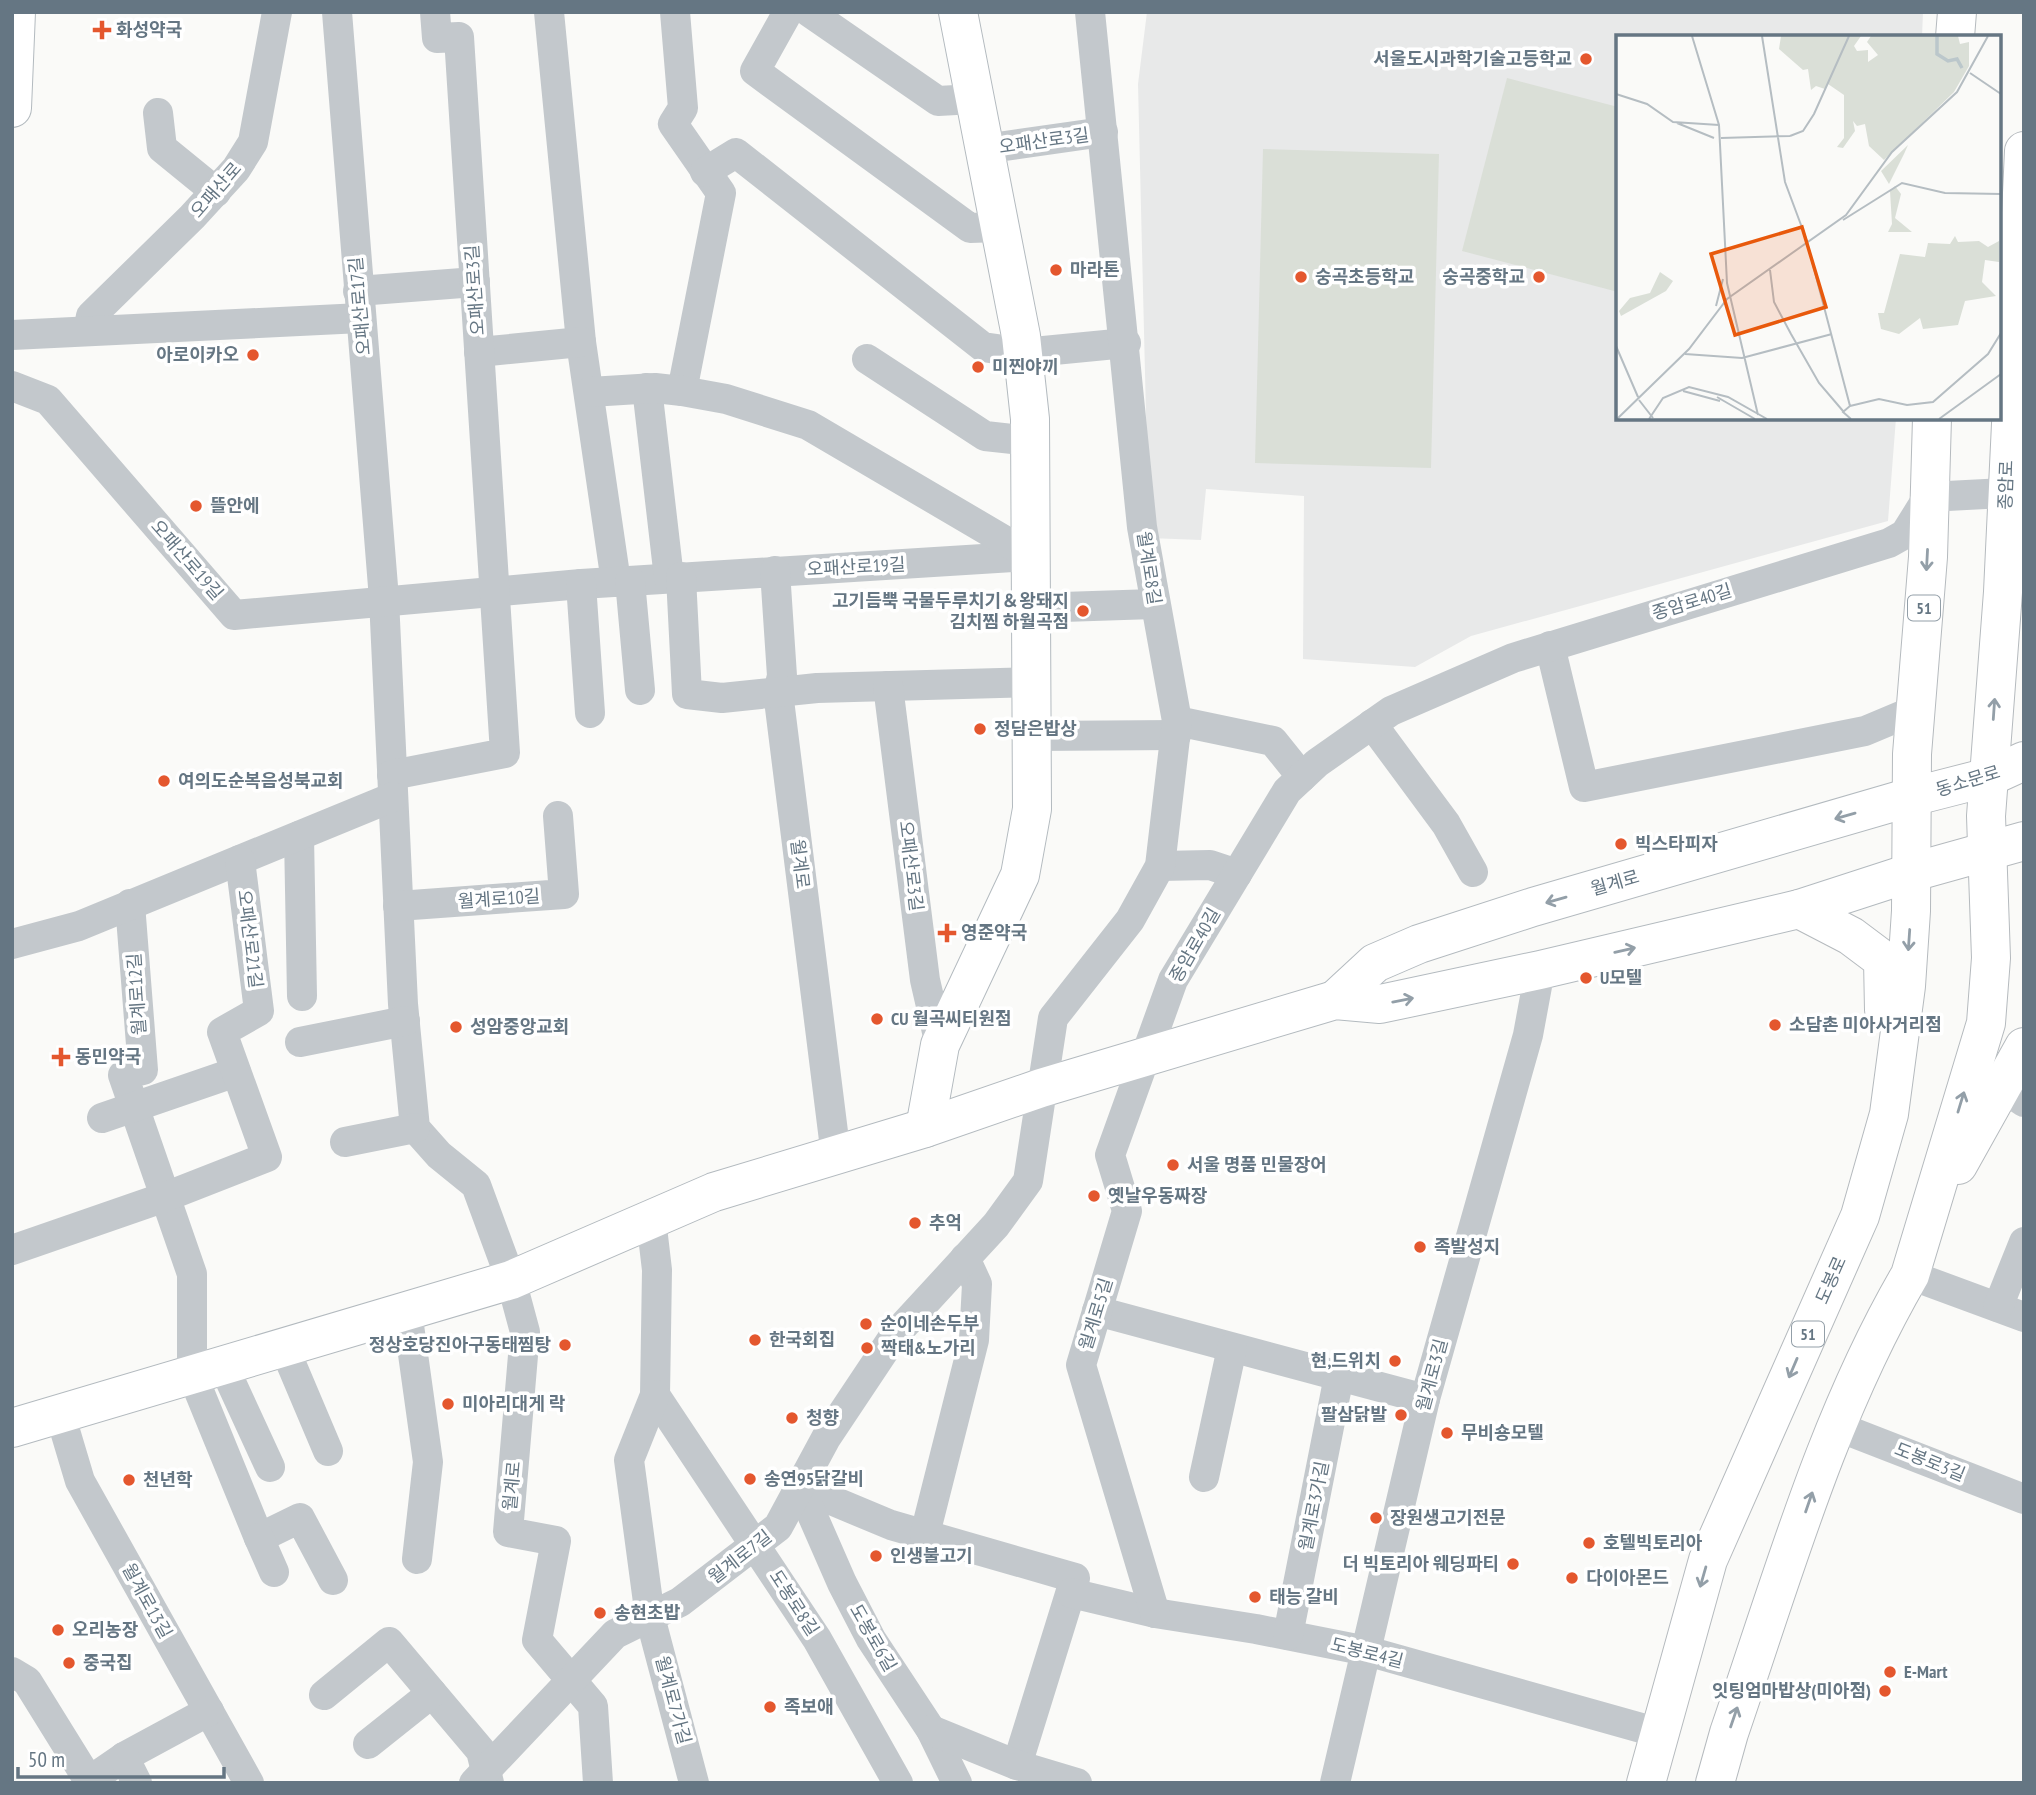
<svg xmlns="http://www.w3.org/2000/svg" width="2036" height="1795" font-family="'PT Sans Narrow','Noto Sans KR',sans-serif">
  <style>
    .built { fill: #e8e9e9 }
    .green { fill: #dadfd7 }
    .lines { fill: none; stroke-linecap: round; stroke-linejoin: round }
    .secondary-casing { stroke: #b3babf; stroke-width: 40 }
    .primary-casing { stroke: #b5babe; stroke-width: 40 }
    .street { stroke: #c3c8cc; stroke-width: 30 }
    .secondary { stroke: #fff; stroke-width: 38 }
    .primary { stroke: #fff; stroke-width: 38 }
    .oneway { stroke: #939fa8 }
    .poi-dot { fill: #e4572e; stroke: #fff; stroke-width: 2.5 }
    .labels { text-anchor: middle; stroke-width: 7; stroke-linejoin: round; paint-order: stroke }
    .shield { fill: #fff; stroke: #939fa8; stroke-width: 2 }
    .shield-label { font-size: 16px; font-weight: bold; fill: #657683 }
    .poi-label { font-size: 18px; font-weight: bold; fill: #657683; stroke: #fff; text-anchor: start }
    .street-label { font-size: 18px; fill: #657683; stroke: #fff }
    .inset-river { fill: none; stroke: #bbc7cb; stroke-width: 3.5 }
    .inset-road { fill: none; stroke: #b5bdc2; stroke-width: 2 }
    .view { fill: #e8590c; fill-opacity: 0.15; stroke: #e8590c; stroke-width: 3.5 }
    .inset-edge { fill: none; stroke: #657683; stroke-width: 3.5 }
  </style>
  <rect width="100%" height="100%" fill="#fafaf8"/>
  <!-- built -->
  <path class="built" d="M1147,12H1923L1922,37H1618V418H1896L1888,521L1471,636L1415,667L1303,659L1304,496L1206,489L1201,540L1149,538L1138,84Z"/>
  <!-- green -->
  <g class="green">
    <path d="M1507,78L1618,107V292L1462,251Z"/>
    <path d="M1263,149L1439,154L1431,468L1255,463Z"/>
  </g>
  <g class="lines">
    <!-- secondary casing -->
    <g class="secondary-casing">
      <g id="secondary">
        <path d="M12,108L16,12"/>
        <path d="M1335,1000L1375,963L1419,944L1533,907L1911,797"/>
        <path d="M925,1128L940,1045L1020,875L1032,809L1030,419L1021,336L958,12"/>
        <path d="M12,1428L511,1280L714,1192L925,1128L1041,1088L1335,1000L1380,1004L1540,970L1799,909L1913,872"/>
      </g>
    </g>
    <!-- primary casing -->
    <g class="primary-casing">
      <g id="primary">
        <path d="M1955,37L1957,12"/>
        <path d="M1911,797L1989,777L2024,761"/>
        <path d="M1913,872L2024,841"/>
        <path d="M1799,909L1851,936L1883,960L1884,1010"/>
        <path d="M1958,1165L2024,1047"/>
        <path d="M1646,1783L1708,1560L1860,1216L1889,1114L1906,986L1911,911L1912,754L1928,557L1932,418"/>
        <path d="M1715,1783L1729,1733C1782,1579 1827,1417 1910,1275L1986,1023L1991,958L1986,816L2003,592L2024,151"/>
      </g>
    </g>
    <!-- street -->
    <g class="street">
      <path d="M337,12L384,599L403,1004L415,1128L439,1155L476,1185L511,1280L525,1332L508,1532L556,1541L537,1640L593,1706L598,1783"/>
      <path d="M549,12L581,342L616,582"/>
      <path d="M675,12L683,108L673,124L721,193L682,391"/>
      <path d="M788,12L755,71L970,228L999,227"/>
      <path d="M809,12L938,101L974,99"/>
      <path d="M158,113L162,148L216,192"/>
      <path d="M984,149L1103,132"/>
      <path d="M705,172L736,153L983,347L1023,353L1126,343"/>
      <path d="M358,291L475,282"/>
      <path d="M88,331L91,316L192,217L236,169L253,142L277,12"/>
      <path d="M12,335L361,318"/>
      <path d="M479,352L581,342"/>
      <path d="M867,359L985,436L1030,441"/>
      <path d="M12,386L48,400L234,615L581,584L1031,556"/>
      <path d="M647,388L669,578"/>
      <path d="M590,392L655,388L682,391L726,399L808,425L1031,556"/>
      <path d="M775,571L782,676L778,692L836,1156"/>
      <path d="M681,577L687,694L722,698L817,688L1033,682"/>
      <path d="M630,581L640,690"/>
      <path d="M581,584L590,713"/>
      <path d="M1032,608L1154,604"/>
      <path d="M1550,646L1584,787L1865,731L1915,710"/>
      <path d="M888,686L925,980L940,1045"/>
      <path d="M1177,721L1273,741L1302,777"/>
      <path d="M1372,724L1446,824L1473,872"/>
      <path d="M1034,736L1176,735"/>
      <path d="M392,775L505,753L459,37L437,38L435,12"/>
      <path d="M299,836L302,996"/>
      <path d="M1160,866L1210,865L1237,874"/>
      <path d="M130,904L143,1070L123,1075L192,1274V1374L259,1538L300,1518L333,1580"/>
      <path d="M398,906L564,894L558,816"/>
      <path d="M12,944L79,926L393,797"/>
      <path d="M300,1042L405,1021"/>
      <path d="M2003,1088L2024,1102"/>
      <path d="M102,1118L236,1072"/>
      <path d="M345,1142L415,1128"/>
      <path d="M651,1219L657,1270L655,1395L817,1639L898,1783"/>
      <path d="M12,1250L165,1197L267,1157L222,1032L259,1011L240,860"/>
      <path d="M1910,1275L2024,1317"/>
      <path d="M1998,1307L2024,1242"/>
      <path d="M407,1311L428,1462L417,1559"/>
      <path d="M1097,1311L1425,1399"/>
      <path d="M284,1347L328,1451"/>
      <path d="M223,1365L270,1467"/>
      <path d="M655,1395L629,1460L650,1617L694,1783"/>
      <path d="M60,1414L80,1481L249,1783"/>
      <path d="M1836,1426L2024,1499"/>
      <path d="M1204,1477L1232,1348"/>
      <path d="M800,1487L891,1525L1075,1578L1017,1765"/>
      <path d="M800,1487L842,1583L871,1639L931,1730L957,1783"/>
      <path d="M925,1534L974,1340L977,1284L965,1258"/>
      <path d="M259,1538L274,1572"/>
      <path d="M1071,1593L1155,1613L1256,1629L1367,1651L1659,1733"/>
      <path d="M1155,1613L1081,1365L1127,1211L1110,1155L1173,980L1287,791L1317,763L1391,711L1513,658L1889,543L1905,534L1928,497L2024,492"/>
      <path d="M1288,1635L1339,1376"/>
      <path d="M12,1672L27,1681L89,1781L124,1757L209,1711"/>
      <path d="M324,1695L389,1642L481,1751L489,1783"/>
      <path d="M931,1730L1017,1765L1077,1783"/>
      <path d="M368,1744L432,1693"/>
      <path d="M124,1757L137,1783"/>
      <path d="M474,1783L615,1634L680,1602L778,1527L826,1438L894,1336L996,1225L1028,1181L1053,1018L1130,920L1160,866L1177,721L1142,527L1090,12"/>
      <path d="M1335,1783L1425,1399L1528,1035L1540,970"/>
    </g>
    <!-- secondary -->
    <use href="#secondary" class="secondary"/>
    <!-- primary -->
    <use href="#primary" class="primary"/>
  </g>
  <!-- one-way arrows -->
  <defs><path id="oneway-shaft" d="M-6 0H5M1.5-3L5.5 0L1.5 3" fill="none" stroke-width="1.6" stroke-linecap="round" stroke-linejoin="round" transform="scale(1.75)"/></defs>
  <g class="oneway">
    <use href="#oneway-shaft" transform="translate(1927 560) rotate(93)"/>
    <use href="#oneway-shaft" transform="translate(1994 709) rotate(-86)"/>
    <use href="#oneway-shaft" transform="translate(1845 816) rotate(164)"/>
    <use href="#oneway-shaft" transform="translate(1556 900) rotate(164)"/>
    <use href="#oneway-shaft" transform="translate(1909 940) rotate(94)"/>
    <use href="#oneway-shaft" transform="translate(1625 950) rotate(-13)"/>
    <use href="#oneway-shaft" transform="translate(1403 1000) rotate(-11)"/>
    <use href="#oneway-shaft" transform="translate(1961 1102) rotate(-73)"/>
    <use href="#oneway-shaft" transform="translate(1793 1368) rotate(113)"/>
    <use href="#oneway-shaft" transform="translate(1809 1502) rotate(-71)"/>
    <use href="#oneway-shaft" transform="translate(1703 1577) rotate(106)"/>
    <use href="#oneway-shaft" transform="translate(1734 1717) rotate(-71)"/>
  </g>
  <!-- markers -->
  <g class="poi-dot">
    <path d="M98.5 19.5h7v7h7v7h-7v7h-7v-7h-7v-7h7z"/>
    <circle cx="1586" cy="59" r="7"/>
    <circle cx="1056" cy="270" r="7"/>
    <circle cx="1301" cy="277" r="7"/>
    <circle cx="1539" cy="277" r="7"/>
    <circle cx="253" cy="355" r="7"/>
    <circle cx="978" cy="367" r="7"/>
    <circle cx="196" cy="506" r="7"/>
    <circle cx="1083" cy="611" r="7"/>
    <circle cx="980" cy="729" r="7"/>
    <circle cx="164" cy="781" r="7"/>
    <circle cx="1621" cy="844" r="7"/>
    <path d="M943.5 922.5h7v7h7v7h-7v7h-7v-7h-7v-7h7z"/>
    <circle cx="1586" cy="978" r="7"/>
    <circle cx="877" cy="1019" r="7"/>
    <circle cx="1775" cy="1025" r="7"/>
    <circle cx="456" cy="1027" r="7"/>
    <path d="M57.5 1046.5h7v7h7v7h-7v7h-7v-7h-7v-7h7z"/>
    <circle cx="1173" cy="1165" r="7"/>
    <circle cx="1094" cy="1196" r="7"/>
    <circle cx="915" cy="1223" r="7"/>
    <circle cx="1420" cy="1247" r="7"/>
    <circle cx="866" cy="1324" r="7"/>
    <circle cx="755" cy="1340" r="7"/>
    <circle cx="565" cy="1345" r="7"/>
    <circle cx="867" cy="1348" r="7"/>
    <circle cx="1395" cy="1361" r="7"/>
    <circle cx="448" cy="1404" r="7"/>
    <circle cx="1401" cy="1415" r="7"/>
    <circle cx="792" cy="1418" r="7"/>
    <circle cx="1447" cy="1433" r="7"/>
    <circle cx="750" cy="1479" r="7"/>
    <circle cx="129" cy="1480" r="7"/>
    <circle cx="1376" cy="1518" r="7"/>
    <circle cx="1589" cy="1543" r="7"/>
    <circle cx="876" cy="1556" r="7"/>
    <circle cx="1513" cy="1564" r="7"/>
    <circle cx="1572" cy="1578" r="7"/>
    <circle cx="1255" cy="1597" r="7"/>
    <circle cx="600" cy="1613" r="7"/>
    <circle cx="58" cy="1630" r="7"/>
    <circle cx="69" cy="1663" r="7"/>
    <circle cx="1890" cy="1672" r="7"/>
    <circle cx="1885" cy="1691" r="7"/>
    <circle cx="770" cy="1707" r="7"/>
  </g>
  <g class="labels">
    <!-- shield labels -->
    <g class="shield">
      <rect x="1908" y="595.5" width="32" height="25" rx="5"/>
      <rect x="1792" y="1321.5" width="32" height="25" rx="5"/>
    </g>
    <g class="shield-label">
      <text x="1924" y="614">51</text>
      <text x="1808" y="1340">51</text>
    </g>
    <!-- poi labels -->
    <g class="poi-label">
      <text x="116" y="36">화성약국</text>
      <text x="1572" y="65" text-anchor="end">서울도시과학기술고등학교</text>
      <text x="1070" y="276">마라톤</text>
      <text x="1315" y="283">숭곡초등학교</text>
      <text x="1525" y="283" text-anchor="end">숭곡중학교</text>
      <text x="239" y="361" text-anchor="end">아로이카오</text>
      <text x="992" y="373">미찐야끼</text>
      <text x="210" y="512">뜰안에</text>
      <text x="1069" y="607" text-anchor="end">고기듬뿍 국물두루치기＆왕돼지<tspan x="1069" dy="21">김치찜 하월곡점</tspan></text>
      <text x="994" y="735">정담은밥상</text>
      <text x="178" y="787">여의도순복음성북교회</text>
      <text x="1635" y="850">빅스타피자</text>
      <text x="961" y="939">영준약국</text>
      <text x="1600" y="984">U모텔</text>
      <text x="891" y="1025">CU 월곡씨티원점</text>
      <text x="1789" y="1031">소담촌 미아사거리점</text>
      <text x="470" y="1033">성암중앙교회</text>
      <text x="75" y="1063">동민약국</text>
      <text x="1187" y="1171">서울 명품 민물장어</text>
      <text x="1108" y="1202">옛날우동짜장</text>
      <text x="929" y="1229">추억</text>
      <text x="1434" y="1253">족발성지</text>
      <text x="880" y="1330">순이네손두부</text>
      <text x="769" y="1346">한국회집</text>
      <text x="551" y="1351" text-anchor="end">정상호당진아구동태찜탕</text>
      <text x="881" y="1354">짝태&amp;노가리</text>
      <text x="1381" y="1367" text-anchor="end">현,드위치</text>
      <text x="462" y="1410">미아리대게 락</text>
      <text x="1387" y="1421" text-anchor="end">팔삼닭발</text>
      <text x="806" y="1424">청향</text>
      <text x="1461" y="1439">무비숑모텔</text>
      <text x="764" y="1485">송연95닭갈비</text>
      <text x="143" y="1486">천년학</text>
      <text x="1390" y="1524">장원생고기전문</text>
      <text x="1603" y="1549">호텔빅토리아</text>
      <text x="890" y="1562">인생불고기</text>
      <text x="1499" y="1570" text-anchor="end">더 빅토리아 웨딩파티</text>
      <text x="1586" y="1584">다이아몬드</text>
      <text x="1269" y="1603">태능 갈비</text>
      <text x="614" y="1619">송현초밥</text>
      <text x="72" y="1636">오리농장</text>
      <text x="83" y="1669">중국집</text>
      <text x="1904" y="1678">E-Mart</text>
      <text x="1871" y="1697" text-anchor="end">잇팅엄마밥상(미아점)</text>
      <text x="784" y="1713">족보애</text>
    </g>
    <!-- street labels -->
    <g class="street-label">
      <text transform="translate(1044 141) rotate(-8)" y="6">오패산로3길</text>
      <text transform="translate(216 190) rotate(-49)" y="6">오패산로</text>
      <text transform="translate(475 290) rotate(-94)" y="6">오패산로3길</text>
      <text transform="translate(360 306) rotate(-95)" y="6">오패산로17길</text>
      <text transform="translate(2006 485) rotate(-88)" y="6">종암로</text>
      <text transform="translate(187 560) rotate(49)" y="6">오패산로19길</text>
      <text transform="translate(856 567) rotate(-3)" y="6">오패산로19길</text>
      <text transform="translate(1149 568) rotate(81)" y="6">월계로8길</text>
      <text transform="translate(1692 602) rotate(-17)" y="6">종암로40길</text>
      <text transform="translate(1968 781) rotate(-17)" y="6">동소문로</text>
      <text transform="translate(800 864) rotate(83)" y="6">월계로</text>
      <text transform="translate(911 866) rotate(83)" y="6">오패산로3길</text>
      <text transform="translate(1615 883) rotate(-16)" y="6">월계로</text>
      <text transform="translate(499 899) rotate(-4)" y="6">월계로10길</text>
      <text transform="translate(250 939) rotate(83)" y="6">오패산로21길</text>
      <text transform="translate(1195 945) rotate(-60)" y="6">종암로40길</text>
      <text transform="translate(137 994) rotate(-94)" y="6">월계로12길</text>
      <text transform="translate(1831 1280) rotate(-66)" y="6">도봉로</text>
      <text transform="translate(1096 1314) rotate(-73)" y="6">월계로5길</text>
      <text transform="translate(1432 1375) rotate(-75)" y="6">월계로3길</text>
      <text transform="translate(1930 1462) rotate(22)" y="6">도봉로3길</text>
      <text transform="translate(512 1486) rotate(-85)" y="6">월계로</text>
      <text transform="translate(1314 1506) rotate(-79)" y="6">월계로3가길</text>
      <text transform="translate(740 1557) rotate(-38)" y="6">월계로7길</text>
      <text transform="translate(147 1601) rotate(61)" y="6">월계로13길</text>
      <text transform="translate(794 1603) rotate(57)" y="6">도봉로8길</text>
      <text transform="translate(873 1638) rotate(60)" y="6">도봉로6길</text>
      <text transform="translate(1367 1653) rotate(14)" y="6">도봉로4길</text>
      <text transform="translate(673 1700) rotate(75)" y="6">월계로7가길</text>
    </g>
  </g>
  <!-- overview -->
  <g transform="translate(1616 35)">
    <rect width="385" height="385" fill="#fafaf8"/>
    <path d="M165,1H245L238,11L241,16L252,15V27L262,20L251,7L255,1H342L344,9L353,7V31L338,57L268,125L253,111L249,89L241,91L237,86L239,96L227,113L221,112L228,103V60L212,49L209,54L200,51L195,55L192,34L187,35L163,14ZM292,110L288,119L273,149L265,136ZM279,151L285,159L279,183L296,197H272L276,189L274,156ZM339,201L342,207L363,206L372,212L383,206V227L369,225L366,247L380,261L349,266L342,290L307,294L304,283L283,299L265,294L262,278H268L284,219L309,222L312,208L334,209ZM44,237L57,246L50,256L5,281L3,276L14,263L34,258Z" fill="#dadfd7"/>
    <path class="inset-river" d="M321,1V19L332,26L341,24L346,33"/>
    <path class="inset-road" d="M76,1L103,90L111,248L142,380M146,1L169,147L191,206M354,38L385,59M0,59L31,69L57,87L103,90M61,88L98,103M174,101L187,96L198,79L233,1M105,103L174,101M227,185L286,148L329,158L385,159M191,207L234,371L227,377L235,384M154,235L158,267L175,299L203,348L227,376M100,271L107,244M0,311L22,362M69,319L126,323L216,299M67,356L104,366M101,362L139,384M23,365L37,383M234,371L263,364L291,370L317,367L372,319L385,298M1,384L73,314L111,264L230,180L276,117L341,57L372,1M33,384L47,363L73,352L112,362L151,384M323,384L385,339"/>
    <path class="view" d="M186,192L210,272L119,300L95,219Z"/>
    <rect width="385" height="385" class="inset-edge"/>
  </g>
  <!-- border -->
  <rect width="2036" height="1795" fill="none" stroke="#657683" stroke-width="28"/>
  <!-- scale -->
  <path d="M18 1767v10h206v-10" fill="none" stroke="#657683" stroke-width="3.5"/>
  <text x="28" y="1767" font-size="21" fill="#657683" stroke="#ffffff" stroke-width="5" paint-order="stroke">50 m</text>
</svg>
